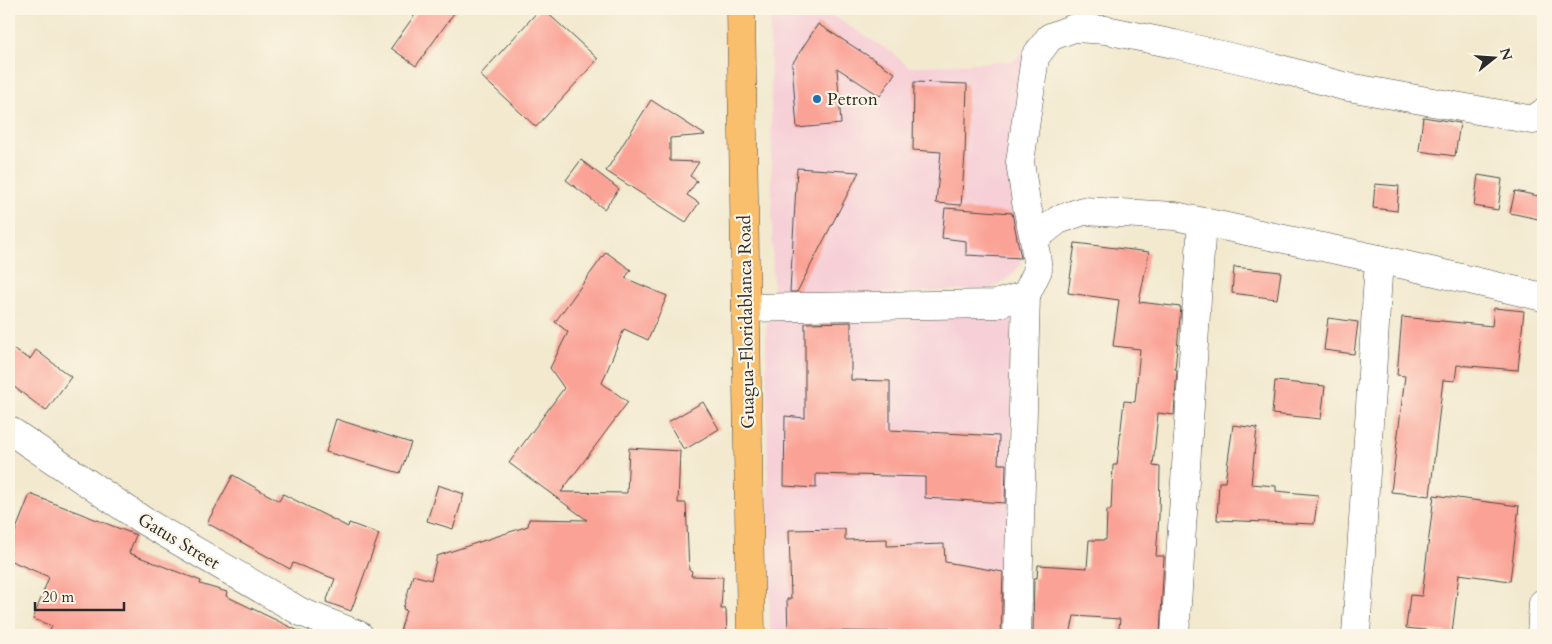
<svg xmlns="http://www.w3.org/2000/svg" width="1552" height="644" font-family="Cardo,serif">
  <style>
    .built { fill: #f6cfd7 }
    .building { fill: #faa295 }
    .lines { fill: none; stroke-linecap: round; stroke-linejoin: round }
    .street-casing { stroke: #494844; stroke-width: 29 }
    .primary-casing { stroke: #494844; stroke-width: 29 }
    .street { stroke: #fff; stroke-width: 28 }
    .primary { stroke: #f9bf6d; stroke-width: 28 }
    .poi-dot { fill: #1f6fb2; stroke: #fcf5e5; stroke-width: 2 }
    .labels { text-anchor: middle; stroke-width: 4.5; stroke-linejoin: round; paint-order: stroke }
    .poi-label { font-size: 18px; fill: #2b2b2b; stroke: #fcf5e5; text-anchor: start }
    .street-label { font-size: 18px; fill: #2b2b2b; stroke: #fcf5e5 }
  </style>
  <rect width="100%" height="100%" fill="#fcf5e5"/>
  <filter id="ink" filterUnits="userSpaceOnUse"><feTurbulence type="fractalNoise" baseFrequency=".02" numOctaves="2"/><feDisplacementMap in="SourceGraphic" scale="10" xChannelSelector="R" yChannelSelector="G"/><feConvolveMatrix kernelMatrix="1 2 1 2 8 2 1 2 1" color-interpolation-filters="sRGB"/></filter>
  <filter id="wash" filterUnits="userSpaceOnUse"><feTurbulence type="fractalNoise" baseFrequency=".0096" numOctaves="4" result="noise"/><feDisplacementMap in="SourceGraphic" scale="20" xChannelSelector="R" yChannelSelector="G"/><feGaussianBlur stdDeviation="1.12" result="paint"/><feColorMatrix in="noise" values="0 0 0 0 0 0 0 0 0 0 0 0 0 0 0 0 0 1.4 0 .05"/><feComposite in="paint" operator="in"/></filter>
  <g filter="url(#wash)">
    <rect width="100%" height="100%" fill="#f2e9cf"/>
    <!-- built -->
    <g class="built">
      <path d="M770,9H821L893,53L908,67L1013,61L1030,49L1014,141L1011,199L1023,246L1021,264L1012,275L991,289L785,297L773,290Z"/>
      <path d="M1012,314L1010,635H770L766,329L770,319Z"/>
    </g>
    <g id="blocks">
      <!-- building -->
      <g class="building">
        <path d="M419,9H457L416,66L391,48Z"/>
        <path d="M540,9H543L598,59L536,127L480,75Z"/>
        <path d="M818,24L895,73L880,96L837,68L841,124L797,128L792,64Z"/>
        <path d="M914,82L967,84L965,155L961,205L936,203L941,152L913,150Z"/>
        <path d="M651,100L705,135L670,138V161L699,162L690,176L697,181L687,195L699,203L686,222L606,171Z"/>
        <path d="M1423,117L1460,123L1455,156L1419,151Z"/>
        <path d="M581,160L619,189L604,209L566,180Z"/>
        <path d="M797,168L859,172L797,292H790Z"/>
        <path d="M1478,175L1502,179L1498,210L1474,206Z"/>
        <path d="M1375,184L1399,186L1397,211L1373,208Z"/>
        <path d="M1515,191L1543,197V220L1510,213Z"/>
        <path d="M945,208L1012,213L1021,258L966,255V241L942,238Z"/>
        <path d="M1075,243L1149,252L1139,302L1181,307L1175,369L1177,370L1174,415L1158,413L1153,466L1160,467L1159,517L1156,556H1164L1160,635H1118L1120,619L1074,616L1070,635H1033L1034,578H1037L1038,565L1087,568L1089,540H1106L1107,510H1111L1113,465H1117L1124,401L1135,402L1140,349L1113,346L1119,300L1068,293Z"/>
        <path d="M606,252L631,270L625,278L667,296L648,340L624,329L602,383L628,402L561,492L627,493L629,448L680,451L678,503H686L689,570L692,571L691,576L723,577L721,609H726L727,635H399L406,610L403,609L413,575L431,580L437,556L528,526L529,519L587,520L509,463L564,388L550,368L568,332L555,322Z"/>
        <path d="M1234,267L1281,272L1277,299L1232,293Z"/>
        <path d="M1494,308L1524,311L1518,370L1457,365L1455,381L1443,380L1430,496L1391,492L1405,376L1397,375L1402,317L1492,326Z"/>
        <path d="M1328,318L1358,322L1354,354L1324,350Z"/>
        <path d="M851,322V380L890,381V430L999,436L998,464H1006L1005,503L925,498V477L816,474V488L784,486L785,416L805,418V323Z"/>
        <path d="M9,347L30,359L36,350L71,377L46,411L9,383Z"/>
        <path d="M1275,381L1325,386L1321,419L1272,414Z"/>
        <path d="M703,402L719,429L684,450L668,422Z"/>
        <path d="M336,419L411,443L400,473L326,452Z"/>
        <path d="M1233,425L1257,428L1251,484L1276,486V491L1318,495L1314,524L1217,520L1219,482H1225Z"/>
        <path d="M233,475L279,501L283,494L348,527L349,523L379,534L351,611L326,602L335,579L293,563L290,569L207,523Z"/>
        <path d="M438,485L464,494L453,529L427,521Z"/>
        <path d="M30,494L136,535L129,553L201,581L200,584L227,592L226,596L307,635H48L52,626L33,619L49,577L9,560V547Z"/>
        <path d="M1434,495L1519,506L1510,581L1459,574L1452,633L1406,628L1410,595L1422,596Z"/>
        <path d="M845,529V540L887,539V546L944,544L945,562L1003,572L1001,635H924L925,632L826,631V635H788L787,599H791L789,530Z"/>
      </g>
    </g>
  </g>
  <g filter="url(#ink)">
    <use href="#blocks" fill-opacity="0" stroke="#494844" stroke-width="1"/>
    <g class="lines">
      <!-- street casing -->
      <g class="street-casing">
        <g id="street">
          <path d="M1034,239L1026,202L1020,162L1035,57L1050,37L1074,28L1106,30L1174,44L1273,67L1343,86L1533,120L1543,113"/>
          <path d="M746,308L996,304L1026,295L1038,270L1034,239L1058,220L1083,211L1175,216L1379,259L1543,297"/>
          <path d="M9,430L144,521L301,612L359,635"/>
          <path d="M1017,635L1026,295"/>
          <path d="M1175,635L1202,222"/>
          <path d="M1356,635L1379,259"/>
          <path d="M1541,635L1543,603"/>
        </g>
      </g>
      <!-- primary casing -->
      <g class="primary-casing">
        <path id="primary" d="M741,9L751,635"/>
      </g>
      <!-- street -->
      <use href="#street" class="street"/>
      <!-- primary -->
      <use href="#primary" class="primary"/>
    </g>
  </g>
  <!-- markers -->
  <circle class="poi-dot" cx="817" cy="99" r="5"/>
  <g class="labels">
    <!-- poi labels -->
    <g class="poi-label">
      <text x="827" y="105">Petron</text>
    </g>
    <!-- street labels -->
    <g class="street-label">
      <text transform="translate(746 322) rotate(-91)" y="6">Guagua-Floridablanca Road</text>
      <text transform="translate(179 541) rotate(31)" y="6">Gatus Street</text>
    </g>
  </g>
  <!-- margin -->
  <rect width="1552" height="644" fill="none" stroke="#fcf5e5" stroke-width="30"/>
  <!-- north arrow -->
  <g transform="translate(1494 58) rotate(73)" stroke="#fcf5e5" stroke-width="4" paint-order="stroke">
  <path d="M0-4L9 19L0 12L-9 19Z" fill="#2b2b2b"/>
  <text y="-8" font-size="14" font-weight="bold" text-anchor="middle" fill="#2b2b2b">N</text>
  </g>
  <!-- scale -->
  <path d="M35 602v8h89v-8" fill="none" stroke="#2b2b2b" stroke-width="2.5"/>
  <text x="42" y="602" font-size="15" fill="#2b2b2b" stroke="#fcf5e5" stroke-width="4" paint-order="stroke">20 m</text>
</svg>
